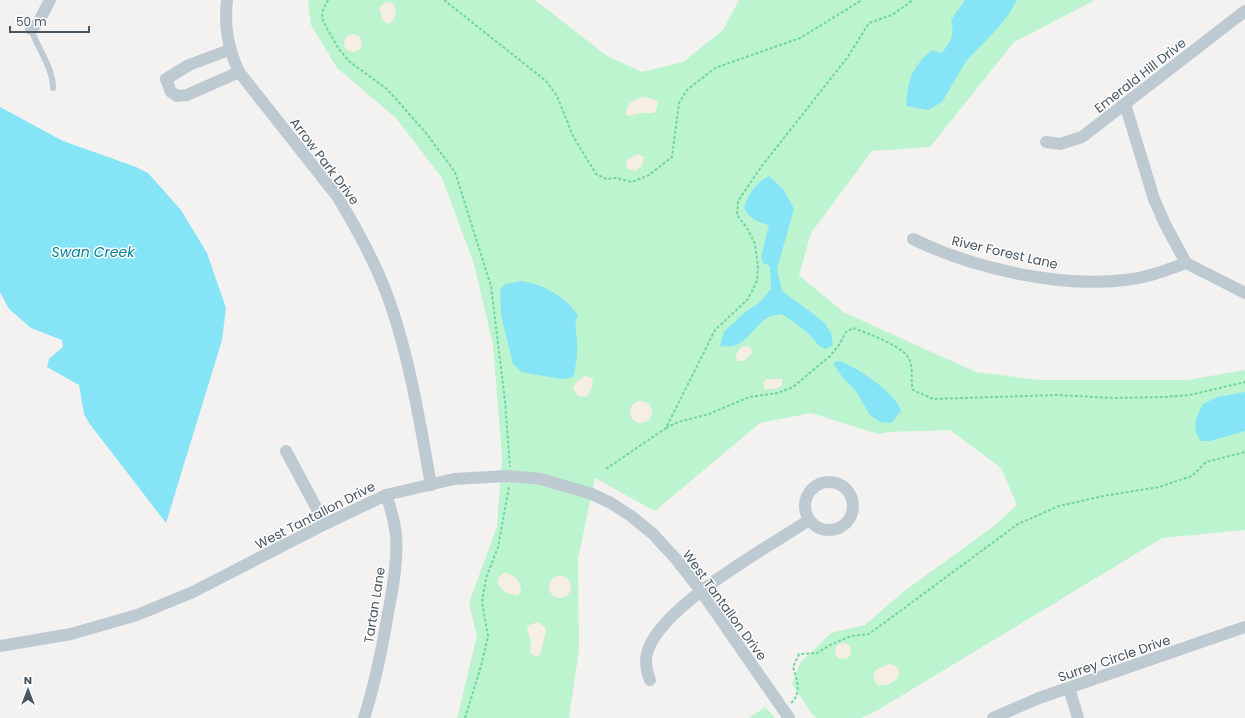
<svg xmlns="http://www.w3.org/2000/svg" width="1245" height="718" font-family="Poppins,sans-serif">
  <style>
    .green { fill: #bcf4cf }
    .sand { fill: #f6eee1 }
    .water { fill: #85e4f6 }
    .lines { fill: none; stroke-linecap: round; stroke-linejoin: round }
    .path { stroke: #70d69f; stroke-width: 2; stroke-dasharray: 3 2; stroke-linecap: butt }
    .lane { stroke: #becad2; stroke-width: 6 }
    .street { stroke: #becad2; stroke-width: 12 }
    .labels { text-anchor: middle; stroke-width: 3; stroke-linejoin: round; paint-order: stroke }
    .street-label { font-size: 13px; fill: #475661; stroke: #fff }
    .water-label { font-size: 14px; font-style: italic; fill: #038299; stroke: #fff }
  </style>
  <rect width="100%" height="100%" fill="#f4f1f1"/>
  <!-- green -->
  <g class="green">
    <path d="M309,0H535L607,56L642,72L683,62L723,30L739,0H1095L1014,42L930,147L872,151L811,233L799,275L843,312L976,372L1039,380H1188L1245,370V530L1162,538L878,710L861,718H817L812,714L792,684L800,663L831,633L865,625L903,592L994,526L1017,505L1001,468L950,430L889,432L878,434L811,413L760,423L655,511L595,478L578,559L579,650L569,718H457L477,636L469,603L497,526L502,456L493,345L474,264L442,178L396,118L337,68L311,25L308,3Z"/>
    <path d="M765,707L775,718H749Z"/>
  </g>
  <!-- sand -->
  <g class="sand">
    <path d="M385,2L394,3C397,11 396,20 388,24L383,20L379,8Z"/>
    <circle cx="353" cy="43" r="9"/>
    <path d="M642,97L653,99L658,102L656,110L653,113H642L627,116C624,105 633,100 642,97Z"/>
    <path d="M638,154L644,157L642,166L635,171L627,168L626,161Z"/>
    <path d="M746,346L751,348L752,353L744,361H738L735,357C737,351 740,347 746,346Z"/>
    <path d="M585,376L592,378L593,385L587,397L578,396L573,388L575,383Z"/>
    <path d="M766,379H782V386L776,389H764L763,382Z"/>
    <circle cx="641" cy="412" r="11"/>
    <path d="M504,573C514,573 521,582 521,592L518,595C507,597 488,582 504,573Z"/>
    <circle cx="560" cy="587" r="11"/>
    <path d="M538,622L545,627L546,631L540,656L536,657L530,652L531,641L527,629L529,625Z"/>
    <circle cx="843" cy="651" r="8"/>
    <path d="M890,664L898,667C903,680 888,687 877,685C869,671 877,668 890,664Z"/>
  </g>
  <!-- water -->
  <g class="water">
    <path d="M965,0H1017L1009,14L998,28L967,60L942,102L928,110L906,106C908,80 911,68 932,50L942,53C951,41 955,35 951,20Z"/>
    <path d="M0,107L63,141L136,167L148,173L181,210L207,253L226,308L222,340L166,523L89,423L84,414L79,385L47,367L49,359L63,347L62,340L31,328L9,309L0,292Z"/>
    <path d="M769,176L783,189L794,209L777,269L782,291L824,322L831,333L833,345L826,349C819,347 819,345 814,340C806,330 792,320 781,314C778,315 774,315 771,316C753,323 748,351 720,346L724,332L744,313L759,303L771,289L770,266L763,263L761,257L769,225C757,222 750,219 744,208C748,194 756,183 769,176Z"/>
    <path d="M522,281C543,284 568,298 578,316C572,326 579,340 577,351C577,356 575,373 573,377L563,379L531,374L522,372L513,364L501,315L500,290L505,284Z"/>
    <path d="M839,361C856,366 897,394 901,411L891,423L880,422L870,415L856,391L843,378L834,365L835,362Z"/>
    <path d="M1245,392V431L1210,441H1201C1191,427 1196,418 1203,404L1217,397Z"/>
  </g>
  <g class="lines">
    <!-- path -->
    <g class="path">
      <path d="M328,0L322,12L323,21L338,48L350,62L387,89L426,133L455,172L491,286L505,401L510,467"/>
      <path d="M444,0L546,81L557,96L573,136L596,174L606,179L616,178L632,182L649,175L672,157L679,103L687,90L715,68L800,38L862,0"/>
      <path d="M666,428L678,422L709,414L749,397L778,393L793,387L830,356L839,345L846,332L853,328C865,332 902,346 908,357C914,366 910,380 913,390L933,399L1057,395L1114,398L1164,397L1190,395L1245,382"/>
      <path d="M606,469L666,428L715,330L748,299L757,281L758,267L755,244L747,228L737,215L738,201L761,167L847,58L869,23L892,15L913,0"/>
      <path d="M791,703C802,693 797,680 793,667L799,654L817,653L832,644L851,636L869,634L1018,524L1059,506L1103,496L1159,487L1192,476L1206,462L1245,452"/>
      <path d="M465,718L481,666L488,636L482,602L486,578L498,547L509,487"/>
    </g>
    <!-- lane -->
    <path class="lane" d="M31,29C38,49 53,68 53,88"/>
    <!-- street -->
    <g class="street">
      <path d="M227,0C224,27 228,48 239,72L337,196C357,229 376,263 389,300C410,359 420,423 431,485"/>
      <path d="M31,29L38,23L50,0"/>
      <path d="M229,50L189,65L166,79L171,92L177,96L187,95L239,72"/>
      <path d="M1125,104L1154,199L1165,224L1186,263L1245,293"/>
      <path d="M1046,142L1060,144L1082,137L1245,11"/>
      <path d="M913,239C972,268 1059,288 1125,280C1146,278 1167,270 1186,263"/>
      <path d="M286,451L325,524"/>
      <circle cx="829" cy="506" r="24"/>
      <path d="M0,646L71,634L137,615L193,592L325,524L386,495L454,479L507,476L541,479L592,494L611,503L631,516L653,534L676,559L701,591L789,718"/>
      <path d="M650,680C646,670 644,661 648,650C664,604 767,548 809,520"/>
      <path d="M1069,688L1078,718"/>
      <path d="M364,718C375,684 382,649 388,613C393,588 398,560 396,534C394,521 391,508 386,495"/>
      <path d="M993,718L1039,698L1245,627"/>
    </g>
  </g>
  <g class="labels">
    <!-- street labels -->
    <g class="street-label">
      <text transform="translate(1140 75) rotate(-38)" y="5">Emerald Hill Drive</text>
      <text transform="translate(325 161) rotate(53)" y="5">Arrow Park Drive</text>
      <text transform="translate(1005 252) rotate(13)" y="5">River Forest Lane</text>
      <text transform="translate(315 515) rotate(-27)" y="5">West Tantallon Drive</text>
      <text transform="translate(374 605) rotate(-81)" y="5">Tartan Lane</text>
      <text transform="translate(725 605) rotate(54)" y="5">West Tantallon Drive</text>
      <text transform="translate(1114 658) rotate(-19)" y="5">Surrey Circle Drive</text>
    </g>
    <!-- water labels -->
    <g class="water-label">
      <text x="93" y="257">Swan Creek</text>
    </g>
  </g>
  <!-- north arrow -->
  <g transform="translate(28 690)" stroke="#ffffff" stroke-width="3" paint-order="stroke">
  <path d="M0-3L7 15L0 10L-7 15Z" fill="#475661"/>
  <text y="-6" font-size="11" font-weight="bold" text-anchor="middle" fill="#475661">N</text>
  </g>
  <!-- scale -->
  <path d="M10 26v6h79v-6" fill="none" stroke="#475661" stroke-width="2"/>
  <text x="16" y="26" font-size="12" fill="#475661" stroke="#ffffff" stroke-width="3" paint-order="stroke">50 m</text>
</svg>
